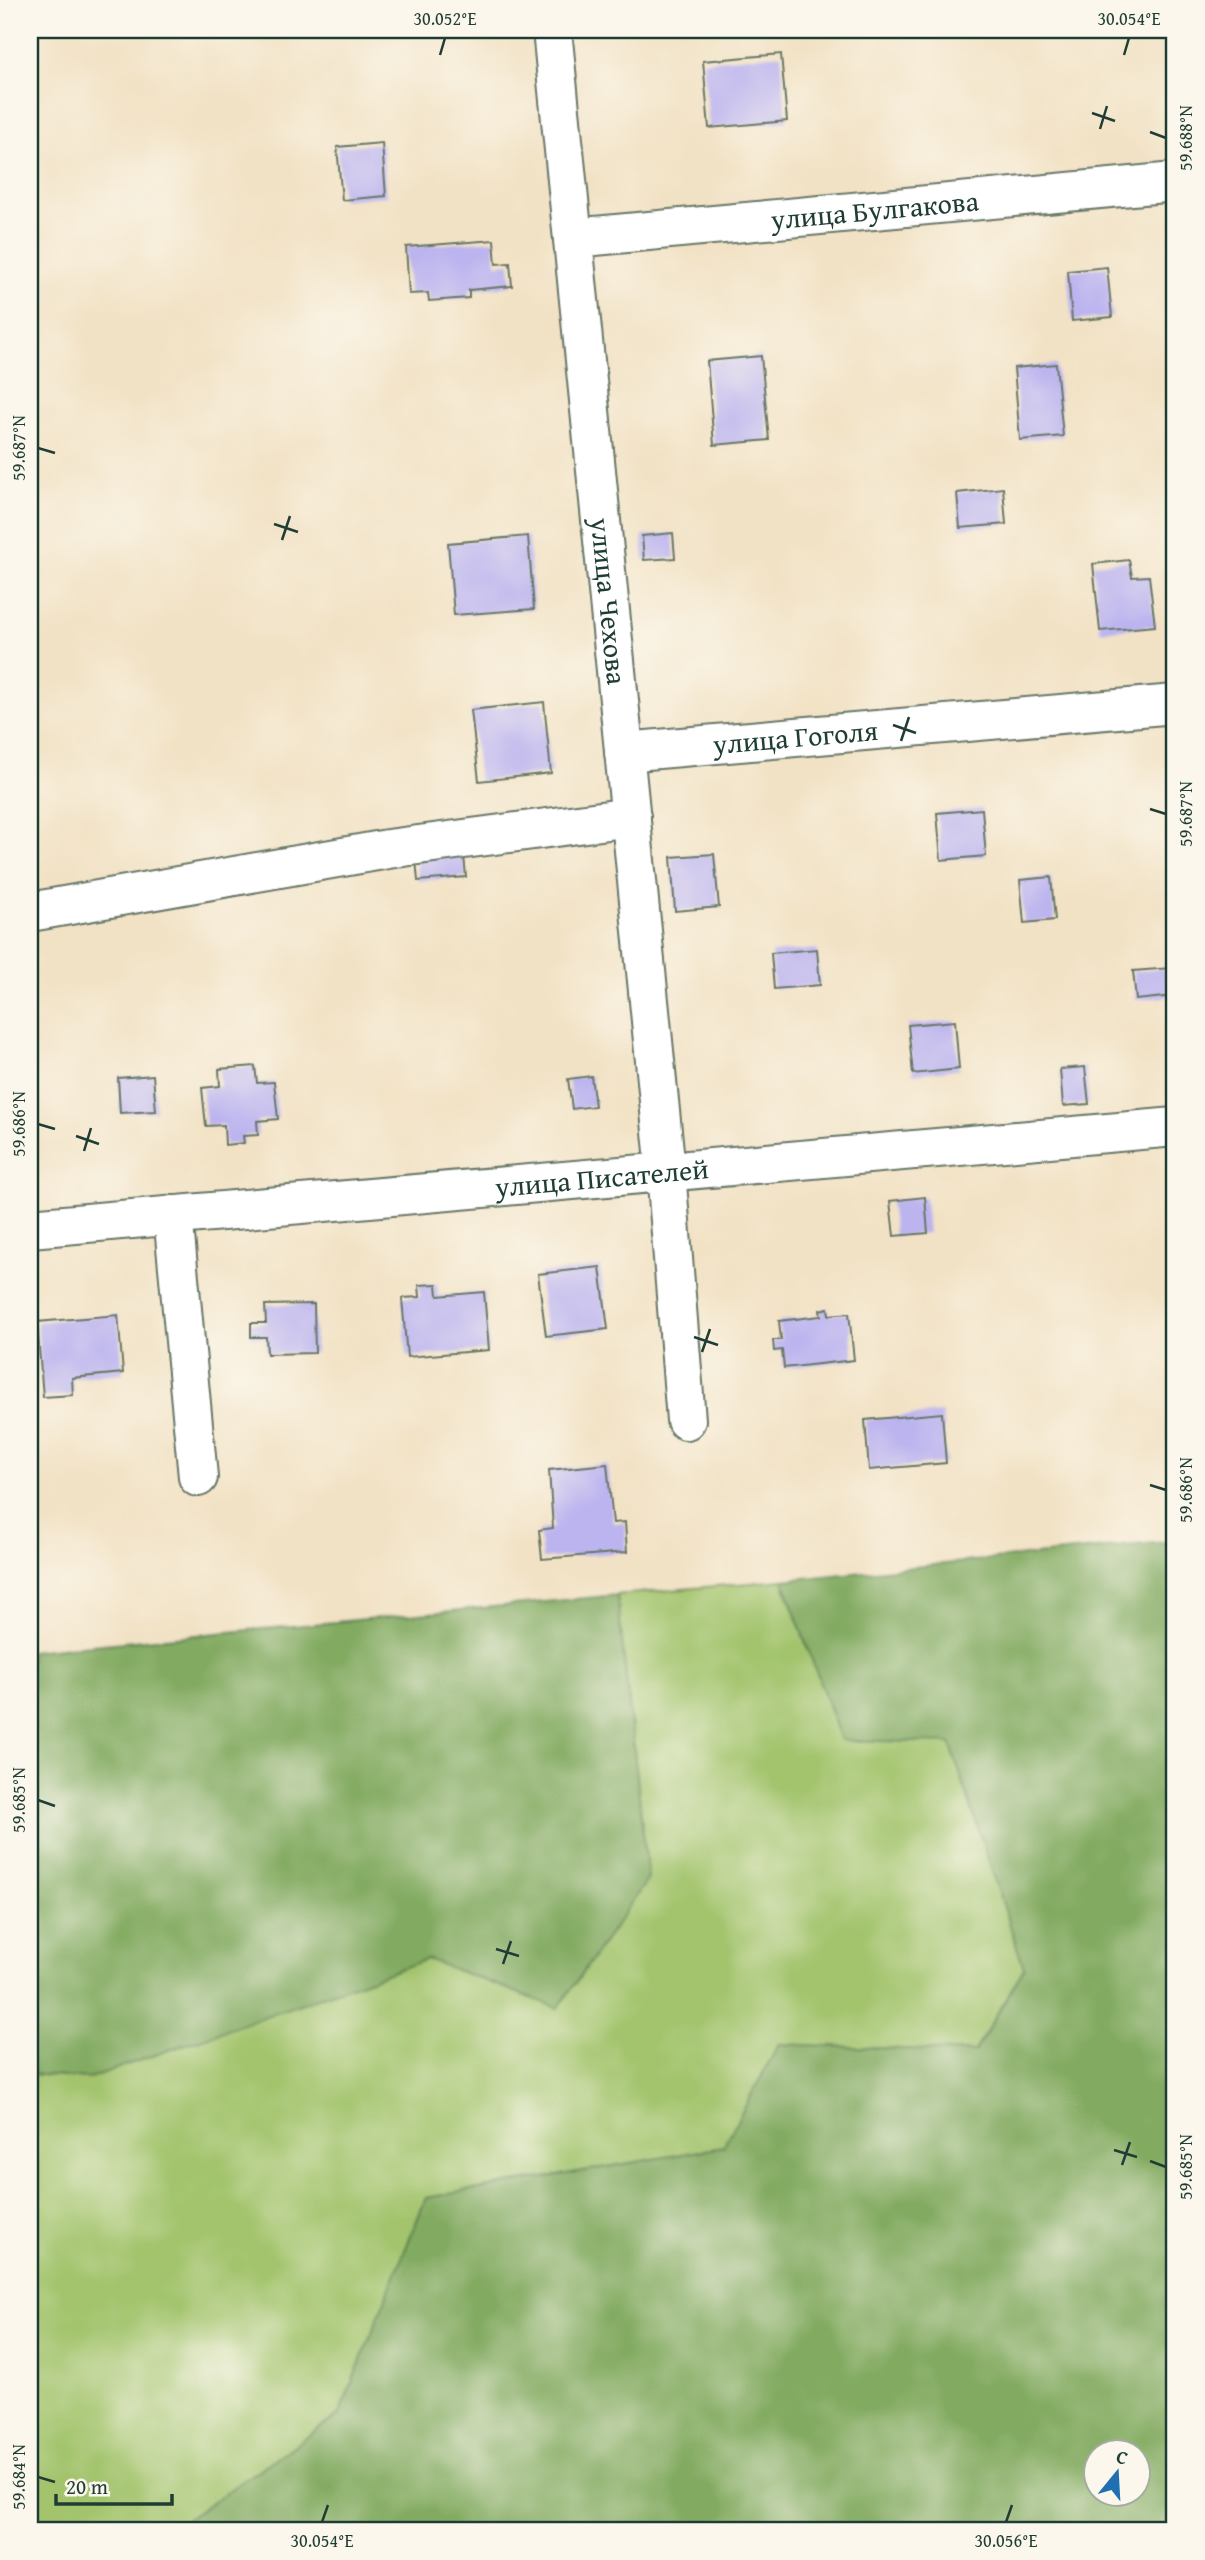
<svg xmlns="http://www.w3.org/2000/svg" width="1205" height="2560" font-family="'Gentium Book Plus',serif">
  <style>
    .green { fill: #a3c46d; stroke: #618050; stroke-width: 2 }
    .forest { fill: #82aa60; stroke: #50744a; stroke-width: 2; fill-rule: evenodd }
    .building { fill: #bbb4ef }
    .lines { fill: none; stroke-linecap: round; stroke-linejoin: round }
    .minor-casing { stroke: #697767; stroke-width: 42 }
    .minor { stroke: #fff; stroke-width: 38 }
    .ticks { fill: none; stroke: #1f3d34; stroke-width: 2.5 }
    .labels { text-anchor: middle; stroke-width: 5; stroke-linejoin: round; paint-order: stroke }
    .street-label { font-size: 28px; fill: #1f3d34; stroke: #fbf7ec }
    .neatline { fill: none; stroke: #1f3d34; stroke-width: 2.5 }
    .ticks-label { font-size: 18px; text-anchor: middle; fill: #1f3d34 }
  </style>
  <rect width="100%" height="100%" fill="#fbf7ec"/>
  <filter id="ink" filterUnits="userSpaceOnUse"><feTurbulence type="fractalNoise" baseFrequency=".0143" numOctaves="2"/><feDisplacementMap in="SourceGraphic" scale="14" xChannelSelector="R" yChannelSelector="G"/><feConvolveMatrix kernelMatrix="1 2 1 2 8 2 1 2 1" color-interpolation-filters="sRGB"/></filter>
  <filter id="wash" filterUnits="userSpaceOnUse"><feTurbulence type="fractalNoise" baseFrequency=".00686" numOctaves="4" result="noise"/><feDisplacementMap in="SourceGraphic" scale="28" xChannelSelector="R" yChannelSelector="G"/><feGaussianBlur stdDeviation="1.57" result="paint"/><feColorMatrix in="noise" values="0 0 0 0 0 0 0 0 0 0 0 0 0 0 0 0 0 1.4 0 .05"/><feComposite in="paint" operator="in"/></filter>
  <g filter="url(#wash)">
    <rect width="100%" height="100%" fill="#f2e2c5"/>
    <!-- green -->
    <path class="green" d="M783,1580L841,1740L950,1742L1024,1968L974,2052L779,2044L724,2147L426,2198L339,2415L171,2530H30V2074L87,2079L427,1959L558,2008L648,1878L617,1595Z"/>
    <!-- forest -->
    <g class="forest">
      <path d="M1175,1541V2530H171L339,2415L426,2198L723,2147L779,2044L975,2052L1024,1968L950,1743L841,1740L783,1580ZM1096,2452H1138V2494H1096Z"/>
      <path d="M617,1595L648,1879L558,2008L427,1959L87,2079L30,2074V1651Z"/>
    </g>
    <g id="blocks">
      <!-- building -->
      <g class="building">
        <path d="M781,54L787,121L709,128L703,61Z"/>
        <path d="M382,143L386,196L342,200L337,147Z"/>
        <path d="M494,240L496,264L510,263L512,286L469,290V298L429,301L428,293L409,294L406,247Z"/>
        <path d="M1107,267L1112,317L1072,321L1068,271Z"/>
        <path d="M761,356L769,440L714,445L707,361Z"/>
        <path d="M1056,364L1063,436L1020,440L1014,368Z"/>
        <path d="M1003,488L1006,524L960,528L957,493Z"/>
        <path d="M673,533L675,558L644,560L642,536Z"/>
        <path d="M528,536L534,609L454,615L448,543Z"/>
        <path d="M1129,560L1132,577L1149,576L1155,626L1100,631L1093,564Z"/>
        <path d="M544,702L551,773L479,781L471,710Z"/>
        <path d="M982,809L986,856L941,860L937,813Z"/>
        <path d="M463,845L466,877L418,881L415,849Z"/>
        <path d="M714,854L719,907L675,911L671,857Z"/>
        <path d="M1051,877L1055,920L1024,923L1020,880Z"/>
        <path d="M817,949L820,985L774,989L771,953Z"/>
        <path d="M1171,968L1174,996L1136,1000L1133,971Z"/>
        <path d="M955,1021L959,1069L913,1074L908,1025Z"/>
        <path d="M255,1066L257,1083L274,1082L278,1119L257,1121L258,1135L243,1136L244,1143L225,1145L224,1125L206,1126L202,1088L220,1086L219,1069Z"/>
        <path d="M1085,1067L1089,1104L1063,1106L1060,1069Z"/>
        <path d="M153,1075L156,1111L120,1113L118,1078Z"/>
        <path d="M591,1076L595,1106L572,1109L568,1079Z"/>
        <path d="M925,1197L928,1233L894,1236L890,1201Z"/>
        <path d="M600,1267L608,1329L546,1336L538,1274Z"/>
        <path d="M437,1284L438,1296L484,1292L489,1350L407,1357L402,1298L420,1297L419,1285Z"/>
        <path d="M314,1304L315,1353L267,1354L266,1337H251V1323H266L265,1305Z"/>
        <path d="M828,1308L829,1315L849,1313L854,1360L784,1368L782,1350L774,1351L773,1340H781L779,1321L821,1316L820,1310Z"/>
        <path d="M118,1315L123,1373L72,1378L73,1395L43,1397L37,1322Z"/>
        <path d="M942,1413L946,1463L869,1470L865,1420Z"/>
        <path d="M607,1464L613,1523L625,1522L627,1552L542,1559L539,1530L553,1528L549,1470Z"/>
      </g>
    </g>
  </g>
  <g filter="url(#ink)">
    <use href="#blocks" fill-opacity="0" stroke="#697767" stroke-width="2"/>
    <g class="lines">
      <!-- minor casing -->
      <g class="minor-casing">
        <g id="minor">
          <path id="s1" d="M552,30L666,1171L686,1420"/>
          <path id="s2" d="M573,238L1175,182"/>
          <path id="s3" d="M624,752L1175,704"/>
          <path d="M30,912L388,849L631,817"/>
          <path d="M173,1215L198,1477"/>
          <path id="s4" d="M30,1228L1175,1127"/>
        </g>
      </g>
      <!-- minor -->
      <use href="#minor" class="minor"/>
    </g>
  </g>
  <!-- ticks -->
  <path class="ticks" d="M440,55L445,38M1124,55L1129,38M1092,113L1115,121M1100,129L1107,106M1150,132L1166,138M38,448L55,453M274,524L298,532M282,540L290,516M893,725L916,733M901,741L909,717M1150,809L1166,814M38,1124L55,1129M76,1136L99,1144M84,1151L91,1128M694,1337L718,1345M702,1352L710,1329M1150,1485L1166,1490M38,1800L55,1806M496,1949L519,1956M503,1964L511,1941M1114,2150L1137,2157M1150,2161L1166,2167M1122,2165L1130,2142M38,2477L55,2482M322,2522L328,2505M1006,2522L1012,2505"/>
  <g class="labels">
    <!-- street labels -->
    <g class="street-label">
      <text dy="10" stroke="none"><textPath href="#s2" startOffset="303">улица Булгакова</textPath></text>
      <text dy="10" stroke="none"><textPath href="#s1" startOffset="574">улица Чехова</textPath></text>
      <text dy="10" stroke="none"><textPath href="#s3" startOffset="172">улица Гоголя</textPath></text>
      <text dy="10" stroke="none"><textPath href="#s4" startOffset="574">улица Писателей</textPath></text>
    </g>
  </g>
  <!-- margin -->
  <rect width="1205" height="2560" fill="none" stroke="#fbf7ec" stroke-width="77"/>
  <!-- north arrow -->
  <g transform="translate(1117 2473) rotate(18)"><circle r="33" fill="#fbf7ec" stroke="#a3ada2" stroke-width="2"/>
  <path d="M0-5L12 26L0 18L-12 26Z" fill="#1f6fb2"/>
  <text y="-10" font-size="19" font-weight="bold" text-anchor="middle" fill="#1f3d34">С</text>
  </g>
  <!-- scale -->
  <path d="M56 2494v10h116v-10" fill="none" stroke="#1f3d34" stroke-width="3.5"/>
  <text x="66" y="2494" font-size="21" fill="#1f3d34" stroke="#fbf7ec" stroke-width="5" paint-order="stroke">20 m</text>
  <rect x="38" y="38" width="1128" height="2484" class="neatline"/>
  <g class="ticks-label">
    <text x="445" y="25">30.052°E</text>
    <text x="1129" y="25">30.054°E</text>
    <text transform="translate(1186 138) rotate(-90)" y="6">59.688°N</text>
    <text transform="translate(19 448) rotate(-90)" y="6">59.687°N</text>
    <text transform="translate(1186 814) rotate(-90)" y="6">59.687°N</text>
    <text transform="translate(19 1124) rotate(-90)" y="6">59.686°N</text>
    <text transform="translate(1186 1490) rotate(-90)" y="6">59.686°N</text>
    <text transform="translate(19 1800) rotate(-90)" y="6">59.685°N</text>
    <text transform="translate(1186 2167) rotate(-90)" y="6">59.685°N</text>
    <text transform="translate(19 2477) rotate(-90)" y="6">59.684°N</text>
    <text x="322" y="2547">30.054°E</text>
    <text x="1006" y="2547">30.056°E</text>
  </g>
</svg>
